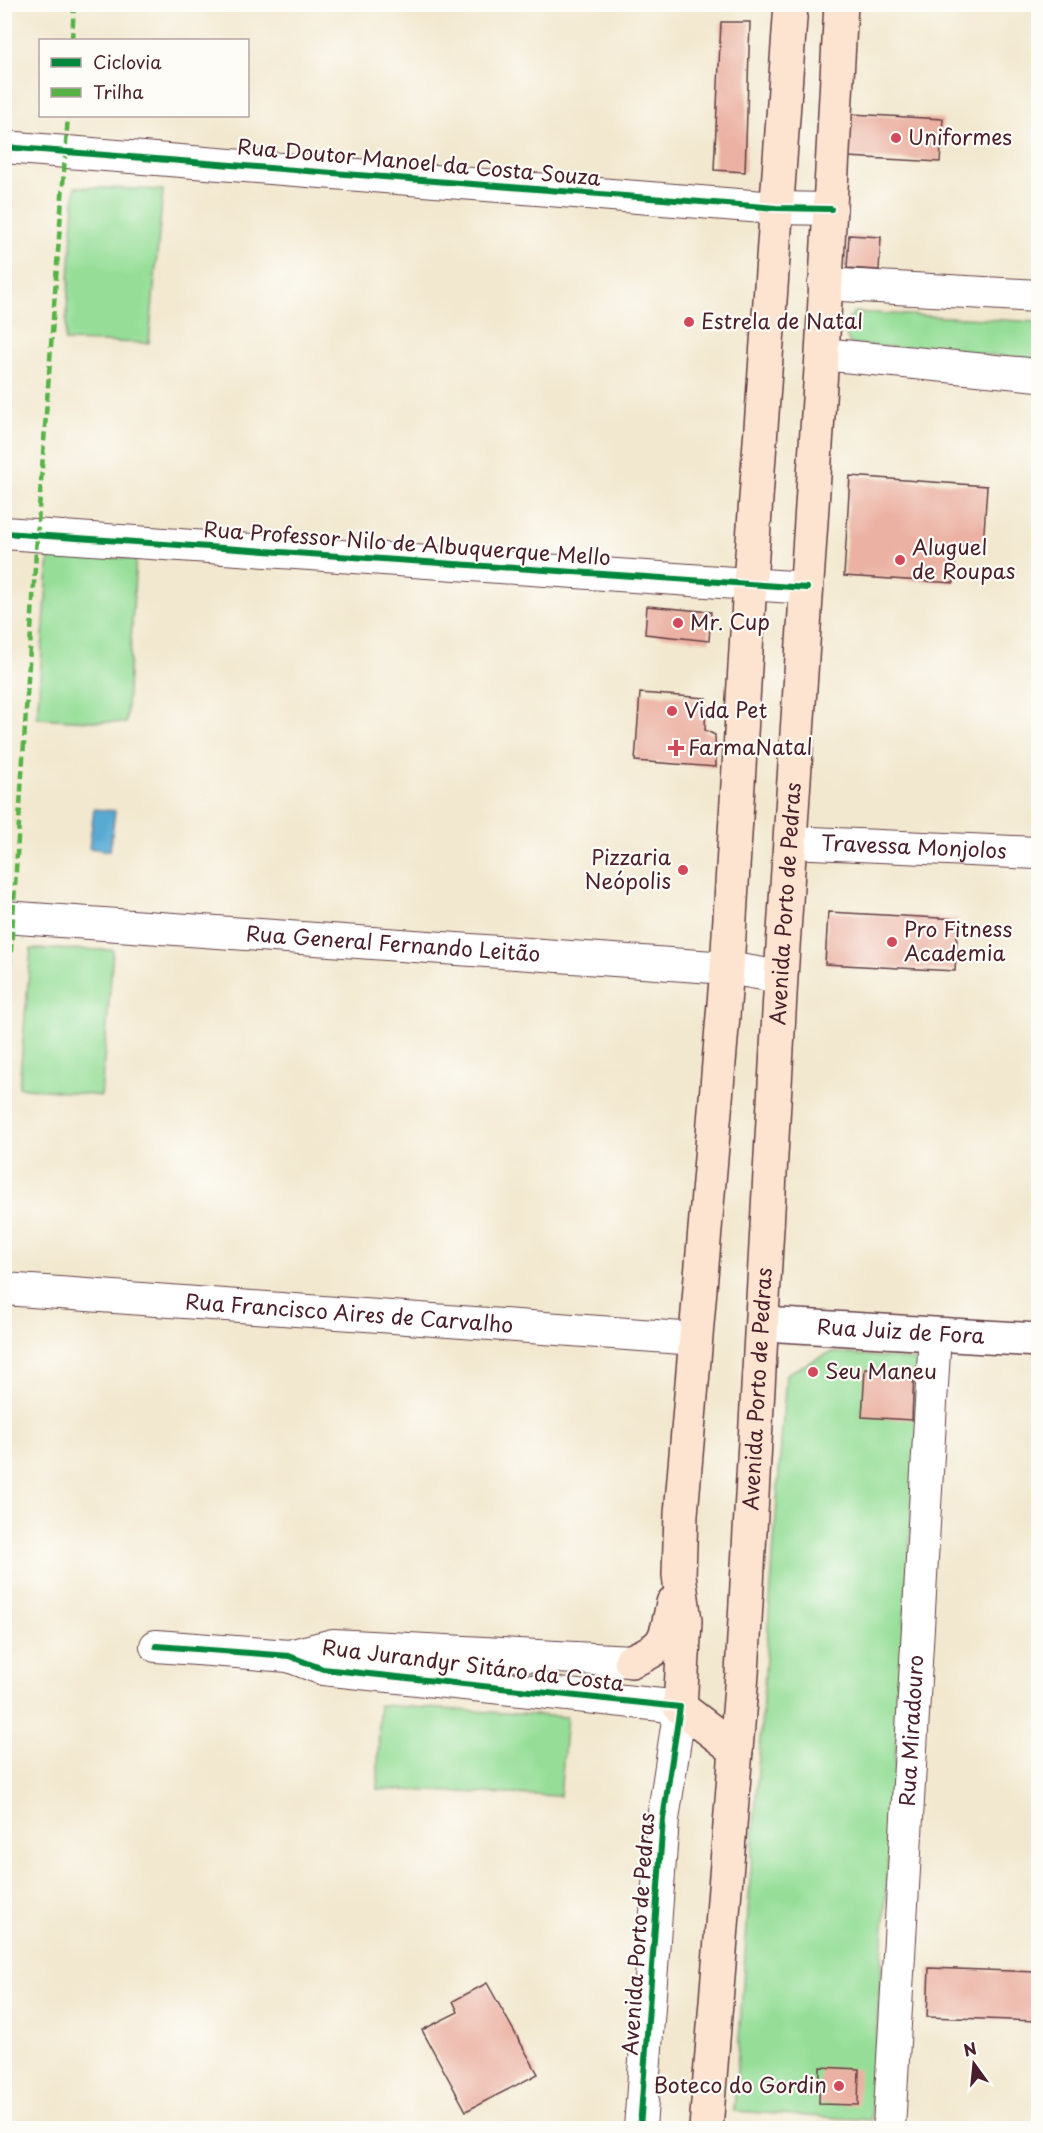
<svg xmlns="http://www.w3.org/2000/svg" width="1043" height="2133" font-family="'Playpen Sans',sans-serif">
  <style>
    .green { fill: #96de98; stroke: #707e62; stroke-width: 1.5 }
    .water { fill: #59aad3; stroke: #52647f; stroke-width: 1.5 }
    .building { fill: #ebb1a2 }
    .lines { fill: none; stroke-linecap: round; stroke-linejoin: round }
    .minor-casing { stroke: #633d44; stroke-width: 34 }
    .tertiary-casing { stroke: #633d44; stroke-width: 36 }
    .secondary-casing { stroke: #633d44; stroke-width: 36 }
    .minor { stroke: #fff; stroke-width: 32 }
    .tertiary { stroke: #fff; stroke-width: 33 }
    .secondary { stroke: #fde4d1; stroke-width: 33 }
    .quiet { stroke: #57b146; stroke-width: 4.5; stroke-dasharray: 9 4.5; stroke-linecap: butt }
    .cycleway-casing { stroke: #fdfcf7; stroke-width: 10 }
    .cycleway { stroke: #00873e; stroke-width: 6 }
    .poi-dot { fill: #d1495b; stroke: #fdfcf7; stroke-width: 2 }
    .labels { text-anchor: middle; stroke-width: 4.5; stroke-linejoin: round; paint-order: stroke }
    .poi-label { font-size: 21px; fill: #4a1f2b; stroke: #fdfcf7; text-anchor: start }
    .street-label { font-size: 21px; fill: #4a1f2b; stroke: #fdfcf7 }
  </style>
  <rect width="100%" height="100%" fill="#fdfcf7"/>
  <filter id="ink" filterUnits="userSpaceOnUse"><feTurbulence type="fractalNoise" baseFrequency=".0167" numOctaves="2"/><feDisplacementMap in="SourceGraphic" scale="12" xChannelSelector="R" yChannelSelector="G"/><feConvolveMatrix kernelMatrix="1 2 1 2 8 2 1 2 1" color-interpolation-filters="sRGB"/></filter>
  <filter id="wash" filterUnits="userSpaceOnUse"><feTurbulence type="fractalNoise" baseFrequency=".008" numOctaves="4" result="noise"/><feDisplacementMap in="SourceGraphic" scale="24" xChannelSelector="R" yChannelSelector="G"/><feGaussianBlur stdDeviation="1.35" result="paint"/><feColorMatrix in="noise" values="0 0 0 0 0 0 0 0 0 0 0 0 0 0 0 0 0 1.4 0 .05"/><feComposite in="paint" operator="in"/></filter>
  <g filter="url(#wash)">
    <rect width="100%" height="100%" fill="#f2e8cf"/>
    <!-- green -->
    <g class="green">
      <path d="M75,187L163,190L149,343L65,341Z"/>
      <path d="M854,312L1038,322V359L850,344L843,327Z"/>
      <path d="M49,557L136,558L126,723L37,718Z"/>
      <path d="M31,949L113,950L101,1096L19,1087Z"/>
      <path d="M831,1352L922,1361L871,2120L734,2111L786,1374Z"/>
      <path d="M379,1705L567,1717L560,1796L378,1789Z"/>
    </g>
    <!-- water -->
    <path class="water" d="M94,809L115,811L110,851L89,848Z"/>
    <g id="blocks">
      <!-- building -->
      <g class="building">
        <path d="M721,22H750L745,172L714,170Z"/>
        <path d="M851,114L943,119L940,162L848,157Z"/>
        <path d="M849,235L881,237L879,270L847,268Z"/>
        <path d="M850,476L987,486L983,547L956,545L954,583L844,576Z"/>
        <path d="M647,606L711,612L709,641L645,634Z"/>
        <path d="M640,693L706,698L705,730L715,735L716,767L635,761Z"/>
        <path d="M828,912L958,919L955,971L825,964Z"/>
        <path d="M865,1369L914,1371L912,1420L862,1417Z"/>
        <path d="M929,1968L1038,1972V2021L927,2017Z"/>
        <path d="M487,1983L538,2074L466,2111L422,2030L458,2012L453,2001Z"/>
        <path d="M820,2067L859,2069L858,2105L819,2104Z"/>
      </g>
    </g>
  </g>
  <g filter="url(#ink)">
    <use href="#blocks" fill-opacity="0" stroke="#633d44" stroke-width="1.5"/>
    <g class="lines">
      <!-- minor casing -->
      <g class="minor-casing">
        <g id="minor">
          <path d="M4,147L776,208L831,209"/>
          <path d="M824,284L1038,296"/>
          <path d="M822,354L1038,375"/>
          <path d="M4,533L807,588"/>
          <path id="s1" d="M790,842L1038,853"/>
          <path id="s2" d="M4,917L727,968L781,977"/>
          <path id="s3" d="M4,1289L696,1339"/>
          <path d="M156,1646L289,1656L323,1669L680,1707L663,1819L640,2128"/>
          <path d="M289,1656L333,1645L631,1661"/>
          <path id="s4" d="M889,2128L935,1334"/>
        </g>
      </g>
      <!-- tertiary casing -->
      <g class="tertiary-casing">
        <g id="tertiary">
          <path id="s5" d="M763,1324L1038,1340"/>
        </g>
      </g>
      <!-- secondary casing -->
      <g class="secondary-casing">
        <g id="secondary">
          <path d="M631,1661C668,1646 665,1640 673,1603"/>
          <path d="M736,1750L680,1707L685,1621L679,1575L681,1514L727,968L750,583L791,4"/>
          <path id="s6" d="M706,2128L742,1674L781,977L822,354L841,4"/>
        </g>
      </g>
      <!-- minor -->
      <use href="#minor" class="minor"/>
      <!-- tertiary -->
      <use href="#tertiary" class="tertiary"/>
      <!-- secondary -->
      <use href="#secondary" class="secondary"/>
      <!-- quiet -->
      <g class="quiet">
        <path d="M72,40L74,4"/>
        <path d="M4,1061L37,536L68,116"/>
      </g>
      <!-- cycleway casing -->
      <g class="cycleway-casing">
        <g id="cycleway">
          <path d="M4,147L776,208L831,209"/>
          <path d="M4,533L807,588"/>
          <path d="M156,1646L289,1656L323,1669L680,1707L663,1819L640,2128"/>
        </g>
      </g>
      <!-- cycleway -->
      <use href="#cycleway" class="cycleway"/>
    </g>
  </g>
  <!-- markers -->
  <g class="poi-dot">
    <circle cx="896" cy="138" r="6"/>
    <circle cx="689" cy="322" r="6"/>
    <circle cx="900" cy="560" r="6"/>
    <circle cx="678" cy="623" r="6"/>
    <circle cx="672" cy="711" r="6"/>
    <path d="M673 739h6v6h6v6h-6v6h-6v-6h-6v-6h6z"/>
    <circle cx="683" cy="870" r="6"/>
    <circle cx="892" cy="942" r="6"/>
    <circle cx="813" cy="1372" r="6"/>
    <circle cx="839" cy="2086" r="6"/>
  </g>
  <g class="labels">
    <!-- poi labels -->
    <g class="poi-label">
      <text x="908" y="145">Uniformes</text>
      <text x="701" y="329">Estrela de Natal</text>
      <text x="912" y="555">Aluguel<tspan x="912" dy="24">de Roupas</tspan></text>
      <text x="690" y="630">Mr. Cup</text>
      <text x="684" y="718">Vida Pet</text>
      <text x="688" y="755">FarmaNatal</text>
      <text x="671" y="865" text-anchor="end">Pizzaria<tspan x="671" dy="24">Neópolis</tspan></text>
      <text x="904" y="937">Pro Fitness<tspan x="904" dy="24">Academia</tspan></text>
      <text x="825" y="1379">Seu Maneu</text>
      <text x="827" y="2093" text-anchor="end">Boteco do Gordin</text>
    </g>
    <!-- street labels -->
    <g class="street-label">
      <text transform="translate(419 163) rotate(5)" y="7">Rua Doutor Manoel da Costa Souza</text>
      <text transform="translate(407 544) rotate(4)" y="7">Rua Professor Nilo de Albuquerque Mello</text>
      <text dy="7" stroke="none"><textPath href="#s1" startOffset="124">Travessa Monjolos</textPath></text>
      <text dy="7" stroke="none"><textPath href="#s6" startOffset="1227">Avenida Porto de Pedras</textPath></text>
      <text dy="7" stroke="none"><textPath href="#s2" startOffset="390">Rua General Fernando Leitão</textPath></text>
      <text dy="7" stroke="none"><textPath href="#s3" startOffset="346">Rua Francisco Aires de Carvalho</textPath></text>
      <text dy="7" stroke="none"><textPath href="#s5" startOffset="138">Rua Juiz de Fora</textPath></text>
      <text dy="7" stroke="none"><textPath href="#s6" startOffset="741">Avenida Porto de Pedras</textPath></text>
      <text transform="translate(473 1666) rotate(7)" y="7">Rua Jurandyr Sitáro da Costa</text>
      <text dy="7" stroke="none"><textPath href="#s4" startOffset="398">Rua Miradouro</textPath></text>
      <text transform="translate(639 1934) rotate(-86)" y="7">Avenida Porto de Pedras</text>
    </g>
  </g>
  <!-- margin -->
  <rect width="1043" height="2133" fill="none" stroke="#fdfcf7" stroke-width="24"/>
  <!-- legend -->
  <rect x="39" y="39" width="210" height="78" fill="#fdfcf7" stroke="#b5a4a5" stroke-width="1.5"/>
  <rect x="51" y="58" width="30" height="9" fill="#00873e" stroke="#b5a4a5" stroke-width="1.5"/>
  <text x="93" y="69" font-size="18" fill="#4a1f2b">Ciclovia</text>
  <rect x="51" y="88" width="30" height="9" fill="#57b146" stroke="#b5a4a5" stroke-width="1.5"/>
  <text x="93" y="99" font-size="18" fill="#4a1f2b">Trilha</text>
  <!-- north arrow -->
  <g transform="translate(974 2064) rotate(345)" stroke="#fdfcf7" stroke-width="4.5" paint-order="stroke">
  <path d="M0-4.5L10 22L0 15L-10 22Z" fill="#4a1f2b"/>
  <text y="-9" font-size="16" font-weight="bold" text-anchor="middle" fill="#4a1f2b">N</text>
  </g>
</svg>
